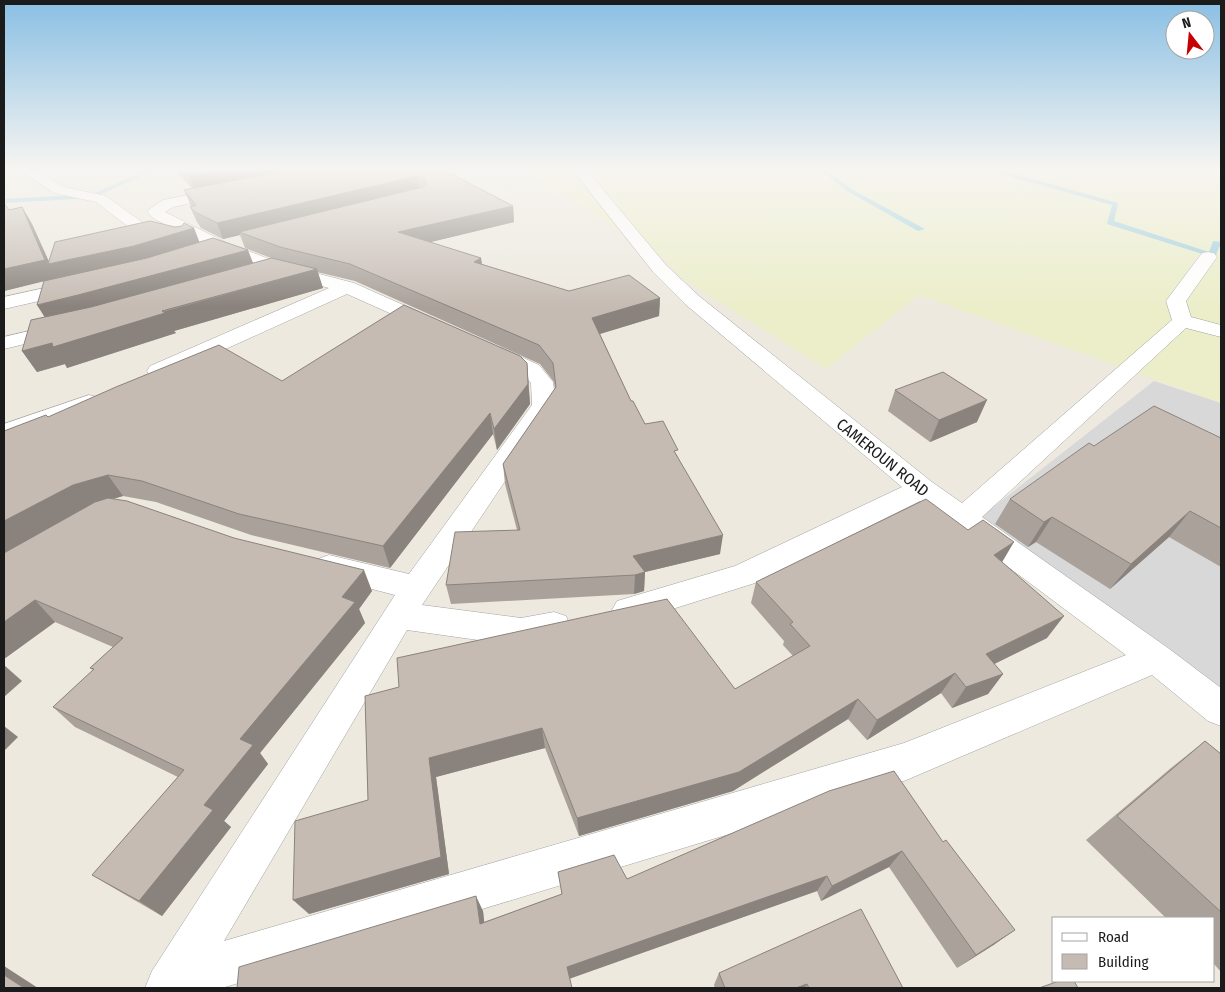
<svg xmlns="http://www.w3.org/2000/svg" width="1225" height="992" font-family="'Fira Sans Condensed',sans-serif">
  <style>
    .residential { fill: #d9d8d8 }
    .farmland { fill: #ebeec9 }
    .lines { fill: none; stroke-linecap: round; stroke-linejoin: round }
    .stream { fill: #9ccfde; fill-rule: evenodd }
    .minor-casing { stroke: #a2a2a2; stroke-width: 1 }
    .minor { fill: #fff; fill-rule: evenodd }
    .wall { fill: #a9a19a }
    .shaded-wall { fill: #8a837d }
    .building { fill: #c5bbb3; stroke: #8a837d }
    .labels { text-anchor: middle; stroke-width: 5; stroke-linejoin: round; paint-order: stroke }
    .street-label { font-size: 16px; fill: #1b1b1b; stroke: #fff }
  </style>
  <rect width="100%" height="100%" fill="#ede9df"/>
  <!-- residential -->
  <path class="residential" d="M1154,381L1221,403V709L978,519Z"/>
  <!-- farmland -->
  <path class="farmland" d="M521,168H1221V403L919,295L826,369L683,279L662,257Z"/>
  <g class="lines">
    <!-- stream -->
    <g class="stream">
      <path d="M151,168H158L93,198L4,203V199L92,194Z"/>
      <path d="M818,168H824L851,189L925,229L918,231L847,191Z"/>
      <path d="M987,168H994L1118,203L1114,221L1209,252L1213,241L1221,242V247H1219L1216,255L1212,257L1107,224L1112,205L994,172Z"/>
    </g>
    <!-- minor casing -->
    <g class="minor-casing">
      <g id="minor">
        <path d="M16,168H32L64,187L106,196L146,225L177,232L179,236L177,240L171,241L134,231L96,202L54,193Z"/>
        <path d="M571,168H585L666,265L699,296L932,482L962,503L1172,320L1166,301L1202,253L1208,252L1214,253L1217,257L1186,301L1191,317L1221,325V337L1186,328L982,517L1168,648L1221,688V726L1208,721L1152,675L904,781L222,988H145L152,971L395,595L318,575L314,567L318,559L329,555L409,574L532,405L531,383L523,375L486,358L483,353L486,348L494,347L502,348L539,365L553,382L556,405L422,605L521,618L554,612L566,616L570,626L566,636L521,646L407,630L224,941L904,743L1126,655L920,501L755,583L628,623L617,619L612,610L617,601L735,566L902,487L685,304L654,273Z"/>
        <path d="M224,188L229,189L231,192L229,195L173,207L165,212L227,243L285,265L354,283L437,320L440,324L437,328L430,330L423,328L347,294L166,376L158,378L150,376L147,371L150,366L329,288L273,273L215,251L153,218L147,211L163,200Z"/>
        <path d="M76,281L83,283L85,287L83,291L4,309V297Z"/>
        <path d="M63,323L70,325L73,329L70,333L4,349V337Z"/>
        <path d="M89,395L97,397L101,402L97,407L4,440V424Z"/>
      </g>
    </g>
    <!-- minor -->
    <use href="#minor" class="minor"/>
  </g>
  <!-- wall -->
  <g class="wall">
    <path d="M172,168H440L513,206L514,222L430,242L481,258L482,264L569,291L660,298L659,316L600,334L631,401L645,424L677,455L720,554L645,572L644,591L634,594L451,604L446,585L517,530L505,484L503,464L555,389L554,382L540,364L355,281L317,272L323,288L174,331L176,333L67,368L65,364L37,372L22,351L45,317L44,281L4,291V203L9,210L22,207L32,224L49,262L175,227L194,228L199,242L253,263L271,258L245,248L240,235L223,239L201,228L197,222L190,207L191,206L184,190L192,188Z"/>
    <path d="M527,363L530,404L497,450L493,434L390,568L251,535L156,502L123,496L113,499L372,591L359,609L365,623L260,753L268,764L224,821L231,827L162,916L117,890L92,875L178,777L75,727L53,707L93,670L90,668L113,647L55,622L4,659V431L48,417L282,381Z"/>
    <path d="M895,390L977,422L930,442L888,411Z"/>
    <path d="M1221,438V567L1169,537L1110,589L1036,542L1028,547L995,524L1010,499L1094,446Z"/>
    <path d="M1002,562L1047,638L994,664L1003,674L988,694L952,708L941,693L867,740L848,719L733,791L579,836L545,748L436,777L449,874L309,914L368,800L365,696L735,689L793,656L783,645L784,641L751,603L756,582Z"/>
    <path d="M1205,741L1221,754V972L1214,964V918H1166L1086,840L1171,768Z"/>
    <path d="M894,771L995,944L957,968L889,867L821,901L817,891L570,978L237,988L483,911L484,922L562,894L558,872L627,879Z"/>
    <path d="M719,973L903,988H715L714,985Z"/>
  </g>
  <!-- shaded-wall -->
  <g class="shaded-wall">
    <path d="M235,168H318L195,191L189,176Z"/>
    <path d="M417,176L420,191L239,232L240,235L223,239L217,223Z"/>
    <path d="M513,206L514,222L402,249L398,232Z"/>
    <path d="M22,207L32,224L50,264L194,228L201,246L60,283L56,276L57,278L4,291V269Z"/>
    <path d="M248,250L255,268L49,324L37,305Z"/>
    <path d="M481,258L483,275L474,262Z"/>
    <path d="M317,269L323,288L174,331L176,333L67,368L65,364L37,372L22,351Z"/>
    <path d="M660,298L659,316L593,336L592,318Z"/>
    <path d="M527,363L530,404L497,450L494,429Z"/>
    <path d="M987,400L977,422L930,442L939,420Z"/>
    <path d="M490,413L493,434L390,568L383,546Z"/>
    <path d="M108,475L123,496L89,506L4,553V521L73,485Z"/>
    <path d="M1190,511L1169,537L1110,589L1131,564Z"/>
    <path d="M1052,517L1036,542L1028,547L1044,522Z"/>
    <path d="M723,535L720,554L645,572L644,591L634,594L635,575L633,556Z"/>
    <path d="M1014,542L1001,564L994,555Z"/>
    <path d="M364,570L372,591L359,609L365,623L260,753L268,764L224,821L231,827L162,916L139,901L204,805L240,739L342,597Z"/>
    <path d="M35,600L55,622L4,659V622Z"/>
    <path d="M1064,616L1047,638L972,675L986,654Z"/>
    <path d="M4,665L22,681L4,697Z"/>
    <path d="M955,673L941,693L867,740L877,720Z"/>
    <path d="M1003,674L988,694L952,708L966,687Z"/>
    <path d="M858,699L848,719L733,791L579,836L577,818Z"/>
    <path d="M4,726L18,737L4,751Z"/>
    <path d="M542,728L545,748L436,777L449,874L309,914L293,900L429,758Z"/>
    <path d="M902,851L889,867L821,901L832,886Z"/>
    <path d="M827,876L817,891L569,979L567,967Z"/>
    <path d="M476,896L483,911L486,937L480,924Z"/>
    <path d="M1015,930L995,944L957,968L976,955Z"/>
    <path d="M4,966L38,988H24L4,975Z"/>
    <path d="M807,984L804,988H796Z"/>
  </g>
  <!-- building -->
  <g class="building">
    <path d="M180,168H235L189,176Z"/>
    <path d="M300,168H440L513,206L398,232L481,258L474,262L569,291L629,275L660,298L592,318L631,401H633L645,424L663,421L678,450L674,451L723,535L633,556L645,572L635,575L446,585L455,532L520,530L503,464L556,387L553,363L539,345L350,264L280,247L239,232L423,187L426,183L424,178L417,176L217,223L195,212L190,207L196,205L184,190Z"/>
    <path d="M4,203L9,210L22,207L45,260L4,269Z"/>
    <path d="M150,221L175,227L182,226L184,223L194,228L134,246L48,264L55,242Z"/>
    <path d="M213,238L248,250L78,295L37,305L44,281L147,258Z"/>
    <path d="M272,258L317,269L162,311L165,313L53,347L52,343L22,351L31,320L91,307Z"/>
    <path d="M404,305L520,356L527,363L528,384L494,429L490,413L383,546L239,514L142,481L108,475L73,485L4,521V431L46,415L48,417L116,387L219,345L282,381Z"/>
    <path d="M943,372L987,400L939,420L895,390Z"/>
    <path d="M1154,406L1221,438V528L1190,511L1131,564L1052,517L1044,522L1010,499L1089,443L1094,446Z"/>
    <path d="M108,498L127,501L234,538L364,570L342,597L355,602L240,739L253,745L204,805L213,810L139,901L92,875L184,770L53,707L94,669L90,668L123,638L35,600L4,622V553L95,502Z"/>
    <path d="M926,499L968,530L983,520L1014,542L994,555L1064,616L986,654L1003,674L966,687L955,673L877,720L858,699L739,772L577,818L542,728L429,758L441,857L293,900L295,821L368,800L365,696L399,687L397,658L667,599L735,689L810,646L790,624L793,622L756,582Z"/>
    <path d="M1205,741L1221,754V912L1117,816Z"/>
    <path d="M894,771L943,842L946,840L1015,930L976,955L902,851L832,886L827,876L567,967L572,988H237L239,967L476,896L480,924L562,894L558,872L614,855L627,879L829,791Z"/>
    <path d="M861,909L903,988H809L807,984L796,988H725L719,973Z"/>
    <path d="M4,975L24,988H4Z"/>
    <path d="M1059,981H1074L1078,988H1039Z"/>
  </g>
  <!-- sky -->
  <linearGradient id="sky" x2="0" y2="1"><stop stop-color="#89bfe4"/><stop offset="0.55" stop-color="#f7f5f1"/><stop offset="1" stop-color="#f7f5f1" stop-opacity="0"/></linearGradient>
  <rect width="1225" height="307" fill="url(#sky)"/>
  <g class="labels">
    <!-- street labels -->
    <g class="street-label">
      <text transform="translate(883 457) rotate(39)" y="6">CAMEROUN ROAD</text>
    </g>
  </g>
  <!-- border -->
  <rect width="1225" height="992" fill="none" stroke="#1b1b1b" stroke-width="10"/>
  <!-- legend -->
  <rect x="1052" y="917" width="162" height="65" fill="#ffffff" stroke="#a4a4a4"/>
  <rect x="1062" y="933" width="25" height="8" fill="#ffffff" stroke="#a4a4a4"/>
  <text x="1098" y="942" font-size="15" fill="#1b1b1b">Road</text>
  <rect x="1062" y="954" width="25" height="15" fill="#c5bbb3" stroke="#a4a4a4"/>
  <text x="1098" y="967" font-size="15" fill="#1b1b1b">Building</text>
  <!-- north arrow -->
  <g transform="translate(1190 35) rotate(344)"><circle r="24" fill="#ffffff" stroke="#a4a4a4"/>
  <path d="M0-4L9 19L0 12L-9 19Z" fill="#c60100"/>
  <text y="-8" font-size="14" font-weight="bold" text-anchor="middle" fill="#1b1b1b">N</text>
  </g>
</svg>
